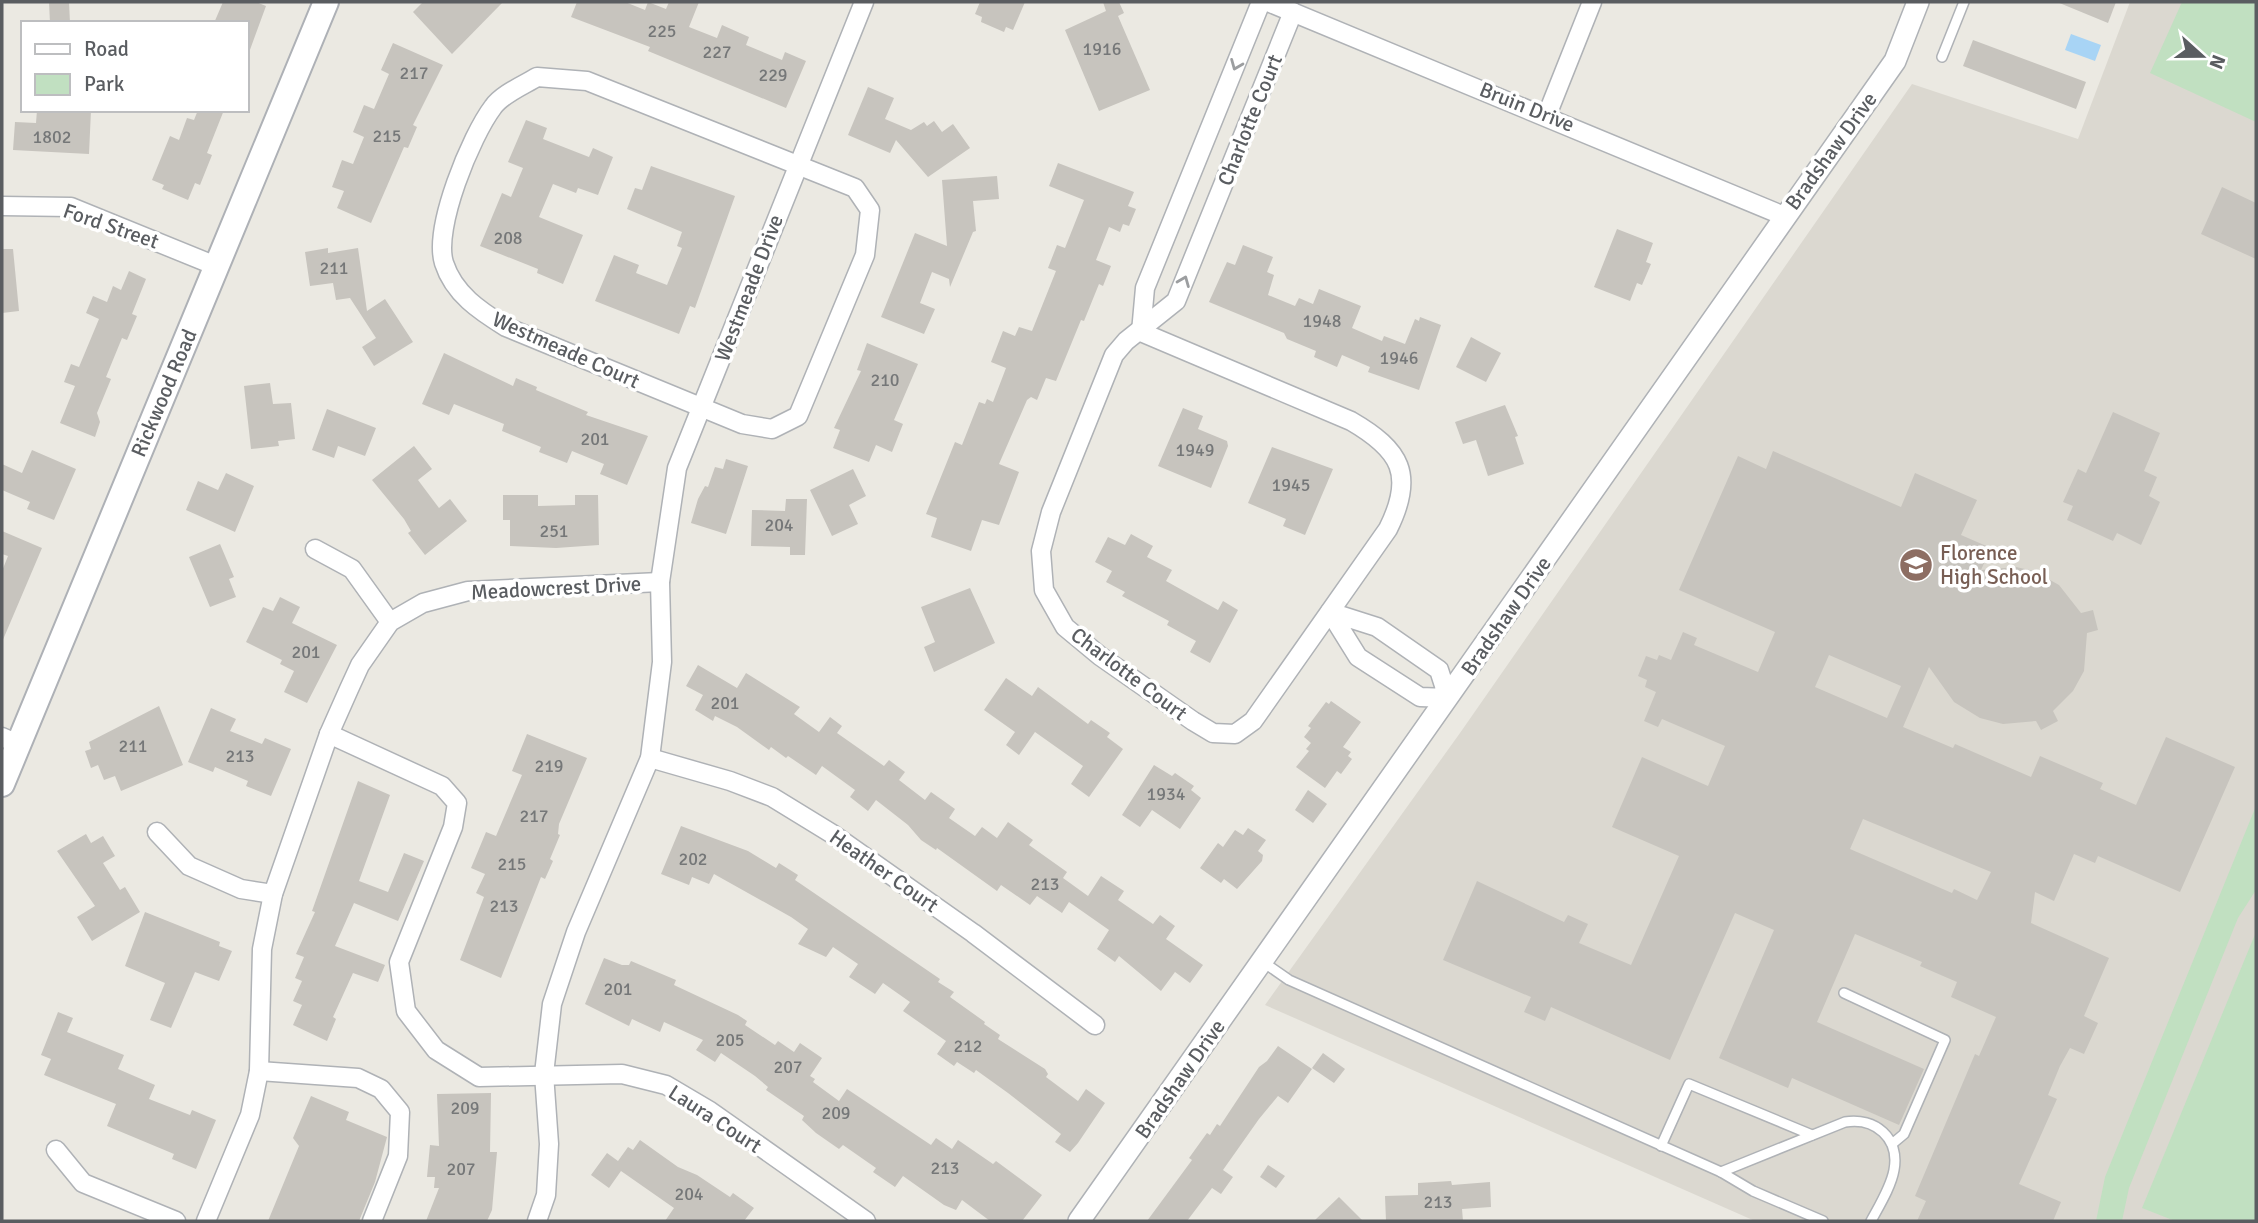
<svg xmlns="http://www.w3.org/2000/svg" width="2258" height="1223" font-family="Signika,sans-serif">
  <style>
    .education { fill: #dbd8d0 }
    .green { fill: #c1e0c1 }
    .water { fill: #a8d4f5 }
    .building { fill: #c7c4be; fill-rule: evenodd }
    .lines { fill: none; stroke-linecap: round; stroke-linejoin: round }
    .service-casing { stroke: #afb2b6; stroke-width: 12 }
    .minor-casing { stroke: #afb2b6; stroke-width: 21 }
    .tertiary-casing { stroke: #afb2b6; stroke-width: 24 }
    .secondary-casing { stroke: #aeb1b6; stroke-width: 28 }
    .service { stroke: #fff; stroke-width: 9 }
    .minor { stroke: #fff; stroke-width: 18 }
    .tertiary { stroke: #fff; stroke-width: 21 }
    .secondary { stroke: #fff; stroke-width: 24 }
    .oneway { stroke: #9c9ea0 }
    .labels { text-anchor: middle; stroke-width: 7; stroke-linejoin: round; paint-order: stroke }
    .number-label { font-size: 18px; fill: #757778 }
    .street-label { font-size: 21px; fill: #5a5d61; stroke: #fff }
    .education-label { font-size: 21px; fill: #785e54; stroke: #fff; text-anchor: start }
  </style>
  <rect width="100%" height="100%" fill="#ebe9e2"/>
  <!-- education -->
  <path class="education" d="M2130,2H2256V1221H1755L1265,1005L1460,733L1912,84L2078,139Z"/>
  <!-- green -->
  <g class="green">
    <path d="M2182,2H2256V122L2150,73Z"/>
    <path d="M2256,806V890L2238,918L2129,1188L2122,1221H2096L2105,1177Z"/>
    <path d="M2256,932V1221H2175L2142,1208Z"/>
  </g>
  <!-- water -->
  <path class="water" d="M2071,34L2101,45L2095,61L2065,50Z"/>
  <!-- building -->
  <g class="building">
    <path d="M49,2H69L70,23H50Z"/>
    <path d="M223,2H256L266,6L247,58V23H214Z"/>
    <path d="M423,2H503L452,54L413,12Z"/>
    <path d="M577,2H625L645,10L648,2L666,9L669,2H699L689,27L717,38L722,25L749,37L746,45L782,60L785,52L806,61L786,108L648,51L650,47L571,17Z"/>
    <path d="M980,2H1025L1013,30L1006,27L1004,32L981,22L982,17L975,14Z"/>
    <path d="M1103,2H1119L1124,13L1118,16L1150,90L1099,111L1065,30L1106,11Z"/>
    <path d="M2057,2H2116L2108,23Z"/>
    <path d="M1973,40L2086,82L2076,109L1963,66Z"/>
    <path d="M393,43L443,65L413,125L417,127L408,148L404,147L371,223L337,208L344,191L332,187L342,160L353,164L364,137L353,132L364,105L374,109L389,74L381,70Z"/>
    <path d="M868,87L894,98L885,119L911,130L924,122L927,126L934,121L942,132L953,124L970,148L928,177L896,140L890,153L848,135Z"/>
    <path d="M37,110H91L89,154L13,150L15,122L36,123Z"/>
    <path d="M198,110H224L207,153L212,155L200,185L195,183L188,200L162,189L164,185L152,180L170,136L179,140L187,118L194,120Z"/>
    <path d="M526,120L547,128L543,139L589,157L593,148L613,157L598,195L578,188L576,193L553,184L539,217L583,235L563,284L537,273L538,269L480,246L502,193L511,197L523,168L508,162Z"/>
    <path d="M1058,163L1134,192L1128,206L1136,209L1129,226L1123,224L1120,232L1109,227L1096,260L1111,266L1103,286L1099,284L1084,321L1081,320L1056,381L1046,378L1037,400L1031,397L1027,400L999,464L1019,472L999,525L982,520L971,551L931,537L937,518L926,514L955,442L962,445L979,402L985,404L987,399L993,402L1006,368L991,362L1003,331L1015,336L1019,327L1032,331L1056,271L1048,268L1057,245L1065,248L1084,200L1049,186Z"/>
    <path d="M651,166L735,196L695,308L690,306L679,334L595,301L614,255L639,265L636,273L667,285L682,248L677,246L682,232L627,209L635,188L642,190Z"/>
    <path d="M997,176L999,199L973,201L976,231L973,232L950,287L949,279L932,272L920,303L935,309L924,334L881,317L915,233L947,246L942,180Z"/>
    <path d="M2222,187L2256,203V259L2201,234Z"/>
    <path d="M1617,229L1653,243L1646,262L1651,264L1642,285L1637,283L1630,301L1594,287Z"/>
    <path d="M1243,245L1273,257L1267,272L1274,275L1268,295L1295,306L1299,298L1313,304L1319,289L1361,306L1352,328L1382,341L1384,336L1405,344L1415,319L1419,321L1420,317L1441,325L1419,390L1368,372L1370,367L1342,355L1337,367L1314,357L1316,351L1287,339L1284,333L1209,302L1227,262L1235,265Z"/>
    <path d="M328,248V253L358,248L367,311L385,299L413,342L374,366L362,347L376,338L350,298L336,300L333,283L310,286L305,252Z"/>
    <path d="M2,249H13L19,311L2,313Z"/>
    <path d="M129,271L146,279L132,314L137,316L127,340L122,338L106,377L111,379L97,413L100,422L95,437L60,423L75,386L64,382L71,364L79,367L99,319L86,313L93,296L107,302L113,286L121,290Z"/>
    <path d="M1471,337L1501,353L1486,382L1456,367Z"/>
    <path d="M867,343L918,364L894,420L903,424L892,452L876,445L869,462L833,448L840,430L834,428L861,371L857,370Z"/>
    <path d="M444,353L513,386L516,378L537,387L536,390L588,412L586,415L648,436L627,485L600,474L604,464L572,451L567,463L539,452L541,447L502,431L504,424L454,404L449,415L422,404Z"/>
    <path d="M270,383L273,404L291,403L295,439L278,441L279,446L251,449L244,386Z"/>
    <path d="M1505,405L1518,436L1515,437L1524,464L1488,476L1476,440L1463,444L1455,422Z"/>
    <path d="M1183,408L1203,416L1198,429L1227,441L1228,446L1211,488L1158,466Z"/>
    <path d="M327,409L376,428L365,456L338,446L334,458L312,450Z"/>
    <path d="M2113,412L2160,433L2144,471L2157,477L2149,496L2160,502L2141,545L2117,533L2113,541L2067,520L2073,506L2063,502L2078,469L2086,473Z"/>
    <path d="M414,446L432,469L418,480L439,508L450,499L467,521L425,555L408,533L411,531L404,519L372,480Z"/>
    <path d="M1272,447L1333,469L1305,535L1283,526L1286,519L1248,503Z"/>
    <path d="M32,450L76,469L54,520L27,509L30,502L2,490V464L22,473Z"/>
    <path d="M1773,451L1901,507L1915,473L1977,500L1961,535L1991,548L1981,570L2016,567L2034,571L2059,585L2081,613L2093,610L2098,630L2087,633L2084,671L2073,691L2053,711L2058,721L2041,730L2036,721L2003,724L1980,718L1954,702L1929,667L1903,727L1953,748L1955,744L2031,777L2040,756L2103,783L2100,789L2136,805L2166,737L2235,767L2180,892L2098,856L2095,863L2074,854L2054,901L2035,892L2031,923L2109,958L2084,1016L2098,1023L2084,1054L2070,1048L2060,1066L2048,1095L2057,1099L2019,1184L2061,1202L2053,1221H1917L1926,1201L1915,1196L1975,1054L1979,1056L1996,1017L1951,997L1957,982L1920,966L1922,962L1855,934L1817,1022L1924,1069L1899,1125L1792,1078L1788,1088L1719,1058L1774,930L1735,913L1670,1060L1551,1007L1545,1021L1524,1012L1531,997L1443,960L1477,881L1564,922L1568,915L1588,924L1579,943L1631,965L1679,856L1612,827L1642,757L1708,786L1725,746L1662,719L1658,727L1644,721L1656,692L1645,687L1647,680L1638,676L1646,656L1657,660L1659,655L1671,660L1683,632L1697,638L1694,645L1758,672L1775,632L1679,590L1738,456L1766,469ZM1829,655L1901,686L1887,718L1815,687ZM1863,819L1991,872L1977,900L1954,889L1952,893L1850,849Z"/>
    <path d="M726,459L748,466L726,534L691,523L698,499L705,486L708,487L715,467L723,469Z"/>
    <path d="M853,469L866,496L849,505L858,524L832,536L810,490Z"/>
    <path d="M226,473L254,486L235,532L186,510L198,481L218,490Z"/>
    <path d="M503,495H538V506L575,505V495H598L599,545L556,548L510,546V520H503Z"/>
    <path d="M786,499H807L805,555H790V547L751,546L752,510L785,511Z"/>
    <path d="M2,531L42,548L2,642V571L8,556L2,554Z"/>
    <path d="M1131,534L1153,546L1147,557L1172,570L1166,581L1218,610L1223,601L1238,610L1210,663L1190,652L1196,641L1167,625L1169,621L1122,596L1125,592L1106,582L1112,571L1095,562L1108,537L1125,545Z"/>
    <path d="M220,544L234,577L229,579L236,597L210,607L189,557Z"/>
    <path d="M970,588L995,643L934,672L924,647L935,642L921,607Z"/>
    <path d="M280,597L300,607L292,623L337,645L307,703L284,692L294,671L280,664L282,660L246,642L263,607L273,611Z"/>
    <path d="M698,665L737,688L746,673L800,707L794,714L819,732L830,717L842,726L837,733L884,766L889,760L905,772L899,780L925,800L931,792L955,809L949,818L975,836L982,827L997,838L1008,822L1033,840L1029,845L1067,872L1063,878L1088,896L1101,876L1124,891L1118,900L1153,924L1160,915L1175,926L1166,939L1203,965L1190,983L1175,972L1161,991L1119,956L1115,962L1097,949L1109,930L1069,902L1062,913L1037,896L1030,905L1001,885L997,891L937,848L936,850L921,840L908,825L876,800L868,811L850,797L855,790L822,766L816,775L788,756L786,758L771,747L769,750L737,727L715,716L713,721L695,710L703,695L686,686Z"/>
    <path d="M1006,678L1032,696L1038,687L1088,724L1091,720L1110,733L1107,737L1123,749L1089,797L1071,784L1083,766L1035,732L1019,755L1006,745L1015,732L984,710Z"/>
    <path d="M1331,701L1361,722L1343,747L1351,752L1348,756L1352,759L1341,774L1337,771L1325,788L1296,767L1309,751L1306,749L1311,743L1304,737L1311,728L1308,726L1326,702L1329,704Z"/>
    <path d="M159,706L183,765L121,791L115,776L104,780L98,765L91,768L85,751L91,749L89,742Z"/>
    <path d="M211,708L236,719L230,731L262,744L265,738L291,749L271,796L246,786L248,781L215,767L213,772L188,762Z"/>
    <path d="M527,734L587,758L559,824L558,834L560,835L550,859L553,861L545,879L541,877L501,978L460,960L484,897L476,893L485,874L471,868L486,832L496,836L522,775L512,771Z"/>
    <path d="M1154,765L1172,776L1175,773L1194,786L1191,790L1201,798L1180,829L1152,810L1140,827L1122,815Z"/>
    <path d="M358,781L390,795L359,881L388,892L404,853L424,861L398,921L354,903L335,946L385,965L378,982L353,973L333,1017L336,1019L327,1041L293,1025L302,1005L293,1001L302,981L295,978L304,957L296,954L315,912L312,911Z"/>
    <path d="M1308,790L1327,804L1313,823L1295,810Z"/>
    <path d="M681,826L748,851L776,868L779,863L798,875L795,880L940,979L938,982L954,992L950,997L985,1022L984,1024L1000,1035L998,1039L1045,1069L1048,1074L1046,1077L1078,1101L1086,1089L1105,1103L1078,1143L1070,1152L1055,1142L1061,1134L1008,1093L976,1070L974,1073L957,1062L954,1066L937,1054L946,1041L903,1011L910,1002L883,983L875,994L849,977L858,964L833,947L826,957L798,944L808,929L791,917L714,874L709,884L692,877L689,885L661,874Z"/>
    <path d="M1248,828L1266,840L1258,851L1263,855L1262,861L1237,889L1224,879L1221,883L1200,868L1218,843L1223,847L1235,830L1243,835Z"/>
    <path d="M86,834L91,843L103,836L115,856L103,863L120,890L125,887L140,912L92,941L77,917L95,906L57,851Z"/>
    <path d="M145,912L220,942L219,946L232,951L219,981L195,972L171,1028L150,1020L165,983L125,966Z"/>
    <path d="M604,958L622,965H629L631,961L676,980L674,985L738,1015L747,1021L745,1025L775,1045L778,1041L794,1052L800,1043L822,1058L810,1076L815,1079L813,1082L839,1101L847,1089L931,1145L936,1138L952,1149L958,1140L993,1164L996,1161L1042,1195L1022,1221H990L962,1200L956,1210L944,1205L903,1176L895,1187L873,1172L876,1168L843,1145L839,1149L816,1133L802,1120L804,1116L766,1090L768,1087L755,1076L721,1053L715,1062L696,1050L703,1040L664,1022L660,1032L632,1019L629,1026L585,1004Z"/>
    <path d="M58,1012L73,1018L67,1032L124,1055L118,1069L155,1085L149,1099L190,1115L192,1110L216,1120L196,1169L172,1159L174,1154L107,1126L116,1104L44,1075L51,1059L41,1055Z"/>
    <path d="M1278,1046L1312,1069L1288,1103L1278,1096L1259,1119L1223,1170L1233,1177L1221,1194L1212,1188L1187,1221H1147L1192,1160L1189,1158L1207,1133L1210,1135L1217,1124L1220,1126L1259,1067L1267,1061Z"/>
    <path d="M1323,1053L1345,1069L1334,1083L1312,1068Z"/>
    <path d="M491,1093L490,1152H497L492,1210L487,1221H426L439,1188H434L435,1177H427L430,1145L439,1146L437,1094Z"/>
    <path d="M311,1096L349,1112L346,1120L387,1137L375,1182L359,1221H268L299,1146L293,1138Z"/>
    <path d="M640,1140L678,1167L697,1175L730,1197L733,1193L754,1208L744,1221H665L674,1208L621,1171L609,1188L591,1175L607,1153L618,1161L628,1147L633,1150Z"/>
    <path d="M1268,1165L1285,1176L1276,1188L1260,1177Z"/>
    <path d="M1451,1181L1452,1185L1490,1182L1491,1207L1462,1209L1463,1221H1386L1385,1196L1418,1195V1183Z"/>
    <path d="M1339,1197L1363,1221H1314Z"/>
  </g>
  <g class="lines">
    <!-- service casing -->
    <g class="service-casing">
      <g id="service">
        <path d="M1942,57L1964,2"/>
        <path d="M1263,962L1289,980L1721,1172L1753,1191L1823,1221"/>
        <path d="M1844,993L1945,1040L1904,1134L1892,1144"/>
        <path d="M1661,1146L1689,1084L1812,1135"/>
        <path d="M1721,1172L1845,1122C1875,1117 1900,1138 1894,1170C1891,1187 1879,1206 1871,1221"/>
      </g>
    </g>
    <!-- minor casing -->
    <g class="minor-casing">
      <g id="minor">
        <path d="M1268,2L1784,216"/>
        <path d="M537,77L587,81L855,188L870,210L865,255L798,416L772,429L742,424L506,327C480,311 454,294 444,263C433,228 471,136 493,107C502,94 524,85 537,77Z"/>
        <path d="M1547,115L1592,2"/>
        <path d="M2,206L71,207L216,266"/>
        <path d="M1141,332L1351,421C1401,450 1415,475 1388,529L1253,721L1235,734L1213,733L1193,721L1100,656L1065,627L1044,590L1041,551L1051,512L1114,355L1126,341L1176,301L1293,12"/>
        <path d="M1141,332L1145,288L1261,2"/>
        <path d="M315,549L352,569L390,622"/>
        <path d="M1330,612L1377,627L1439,670L1448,698L1420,697L1358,657Z"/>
        <path d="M329,734L442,786L457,803L453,827L399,962L406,1011L436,1050L479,1077L622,1074L666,1085L710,1111L866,1221"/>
        <path d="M2,737L18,744"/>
        <path d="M650,758L730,781L772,797L834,835L973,933L1095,1025"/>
        <path d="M157,832L189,866L241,889L273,894"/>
        <path d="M259,1071L358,1078L381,1089L400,1112L398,1156L372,1221"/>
        <path d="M56,1150L83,1183L176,1221"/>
        <path d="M206,1221L250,1115L259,1071L262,949L273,894L329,734L349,689L360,665L390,622L423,603L468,591L660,582"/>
        <path d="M537,1221L546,1195L549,1144L544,1074L552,1004L576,932L650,758L662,662L660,582L677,468L864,2"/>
      </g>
    </g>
    <!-- tertiary casing -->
    <g class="tertiary-casing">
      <path id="tertiary" d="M1079,1221L1895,61L1918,2"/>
    </g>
    <!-- secondary casing -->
    <g class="secondary-casing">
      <path id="secondary" d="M2,784L326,2"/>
    </g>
    <!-- service -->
    <use href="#service" class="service"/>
    <!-- minor -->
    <use href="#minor" class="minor"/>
    <!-- tertiary -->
    <use href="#tertiary" class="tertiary"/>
    <!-- secondary -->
    <use href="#secondary" class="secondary"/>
  </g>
  <!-- one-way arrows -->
  <defs><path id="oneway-chevron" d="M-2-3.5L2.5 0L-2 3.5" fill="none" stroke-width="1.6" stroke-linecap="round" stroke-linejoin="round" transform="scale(1.75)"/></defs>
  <g class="oneway">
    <use href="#oneway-chevron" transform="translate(1236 65) rotate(112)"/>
    <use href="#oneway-chevron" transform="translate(1184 281) rotate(-68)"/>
  </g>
  <!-- icons -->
  <defs>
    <g id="school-disc" transform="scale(1.75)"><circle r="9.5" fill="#8d6e63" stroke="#fff"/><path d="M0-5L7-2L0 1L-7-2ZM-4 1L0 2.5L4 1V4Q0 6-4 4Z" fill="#fff"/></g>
  </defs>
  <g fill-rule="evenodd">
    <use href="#school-disc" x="1916" y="565"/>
  </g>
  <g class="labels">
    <!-- number labels -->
    <g class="number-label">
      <text x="662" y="37">225</text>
      <text x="1102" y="55">1916</text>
      <text x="717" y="58">227</text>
      <text x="414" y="79">217</text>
      <text x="773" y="81">229</text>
      <text x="387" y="142">215</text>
      <text x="52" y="143">1802</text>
      <text x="508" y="244">208</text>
      <text x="334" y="274">211</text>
      <text x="1322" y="327">1948</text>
      <text x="1399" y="364">1946</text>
      <text x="885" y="386">210</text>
      <text x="595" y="445">201</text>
      <text x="1195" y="456">1949</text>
      <text x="1291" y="491">1945</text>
      <text x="779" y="531">204</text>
      <text x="554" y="537">251</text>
      <text x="306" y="658">201</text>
      <text x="725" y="709">201</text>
      <text x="133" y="752">211</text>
      <text x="240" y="762">213</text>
      <text x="549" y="772">219</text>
      <text x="1166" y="800">1934</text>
      <text x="534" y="822">217</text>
      <text x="693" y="865">202</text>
      <text x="512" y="870">215</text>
      <text x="1045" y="890">213</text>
      <text x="504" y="912">213</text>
      <text x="618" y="995">201</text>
      <text x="730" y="1046">205</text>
      <text x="968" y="1052">212</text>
      <text x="788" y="1073">207</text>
      <text x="465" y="1114">209</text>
      <text x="836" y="1119">209</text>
      <text x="945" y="1174">213</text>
      <text x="461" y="1175">207</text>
      <text x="689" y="1200">204</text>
      <text x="1438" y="1208">213</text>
    </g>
    <!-- street labels -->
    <g class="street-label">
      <text transform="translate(1527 107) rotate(22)" y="7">Bruin Drive</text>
      <text transform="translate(1250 120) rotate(-68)" y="7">Charlotte Court</text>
      <text transform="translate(1831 151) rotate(-54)" y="7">Bradshaw Drive</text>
      <text transform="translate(111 226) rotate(19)" y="7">Ford Street</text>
      <text transform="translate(749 288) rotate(-69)" y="7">Westmeade Drive</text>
      <text transform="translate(566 350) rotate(24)" y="7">Westmeade Court</text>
      <text transform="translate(164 393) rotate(-67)" y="7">Rickwood Road</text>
      <text transform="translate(556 588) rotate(-3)" y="7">Meadowcrest Drive</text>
      <text transform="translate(1506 616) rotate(-55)" y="7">Bradshaw Drive</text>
      <text transform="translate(1129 674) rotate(37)" y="7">Charlotte Court</text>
      <text transform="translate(884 871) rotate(35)" y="7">Heather Court</text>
      <text transform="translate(1180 1079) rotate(-55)" y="7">Bradshaw Drive</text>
      <text transform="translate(715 1119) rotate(33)" y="7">Laura Court</text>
    </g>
    <!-- education labels -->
    <g class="education-label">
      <text x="1940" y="560">Florence<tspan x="1940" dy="24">High School</tspan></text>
    </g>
  </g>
  <!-- border -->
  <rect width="2258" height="1223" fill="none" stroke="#5a5d61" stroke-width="7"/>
  <!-- legend -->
  <rect x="21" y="21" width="228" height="91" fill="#ffffff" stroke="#bdbec0" stroke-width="2"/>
  <rect x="35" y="44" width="35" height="10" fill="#ffffff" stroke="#bdbec0" stroke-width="2"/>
  <text x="84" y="56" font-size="21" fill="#5a5d61">Road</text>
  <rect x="35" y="74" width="35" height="21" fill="#c1e0c1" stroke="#bdbec0" stroke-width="2"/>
  <text x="84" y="91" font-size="21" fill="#5a5d61">Park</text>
  <!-- north arrow -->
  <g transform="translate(2202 56) rotate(111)" stroke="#ffffff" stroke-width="5" paint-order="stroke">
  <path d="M0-5L12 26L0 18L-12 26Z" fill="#5a5d61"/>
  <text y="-10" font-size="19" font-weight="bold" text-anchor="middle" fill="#5a5d61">N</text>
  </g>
</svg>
